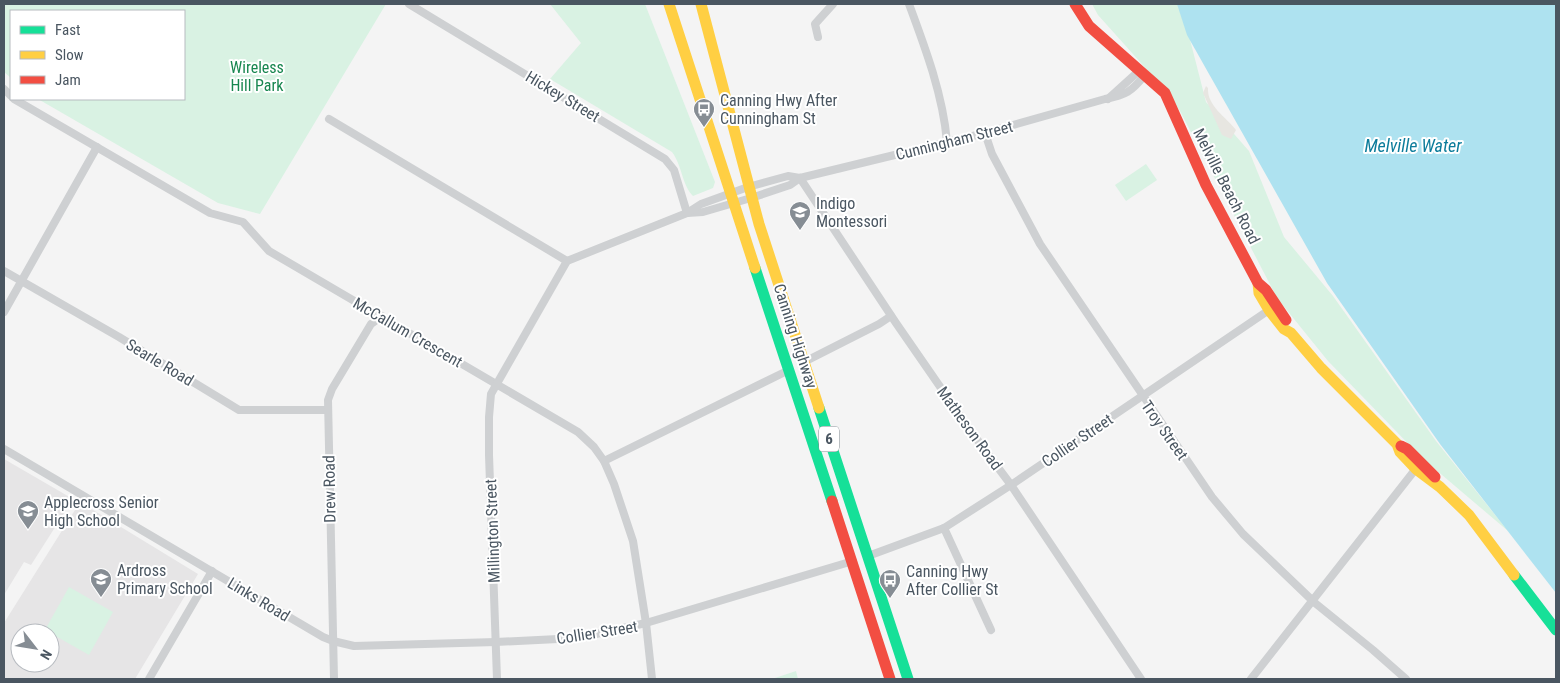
<svg xmlns="http://www.w3.org/2000/svg" width="1560" height="683" font-family="'Roboto Condensed',sans-serif">
  <style>
    .education { fill: #e6e5e6; fill-rule: evenodd }
    .green { fill: #d9f2e3 }
    .sand { fill: #e7e6e1 }
    .water { fill: #aee2f0 }
    .lines { fill: none; stroke-linecap: round; stroke-linejoin: round }
    .street { stroke: #ced0d2; stroke-width: 8 }
    .fast { stroke: #16e098; stroke-width: 11 }
    .slow { stroke: #ffcf43; stroke-width: 11 }
    .jam { stroke: #f24e42; stroke-width: 11 }
    .labels { text-anchor: middle; stroke-width: 4; stroke-linejoin: round; paint-order: stroke }
    .shield { fill: #fff; stroke: #808990; stroke-width: 1 }
    .shield-label { font-size: 15px; font-weight: bold; fill: #4a5661 }
    .park-label { font-size: 16px; fill: #17864f; stroke: #fff }
    .street-label { font-size: 16px; fill: #4a5661; stroke: #fff }
    .poi-label { font-size: 16px; fill: #4a5661; stroke: #fff; text-anchor: start }
    .water-label { font-size: 18px; font-style: italic; fill: #0c7c9b; stroke: #fff }
  </style>
  <rect width="100%" height="100%" fill="#f4f4f4"/>
  <!-- education -->
  <g class="education">
    <path d="M4,459L73,499L31,565L24,562L4,595Z"/>
    <path d="M80,502L198,574L135,679H4V623ZM20,633H50V663H20Z"/>
  </g>
  <!-- green -->
  <g class="green">
    <path d="M4,4H386L260,214L218,203L38,99H184V11H11V78L4,72Z"/>
    <path d="M550,4H645L715,182L713,188L693,196C682,185 682,165 672,152L550,79L581,43Z"/>
    <path d="M1092,4H1179L1185,20L1206,102L1249,151L1284,237L1333,296L1436,441L1508,531L1422,458L1328,361L1277,298L1180,111L1158,82L1098,15Z"/>
    <path d="M1146,164L1157,180L1126,201L1115,185Z"/>
    <path d="M69,587L113,612L89,655L45,630Z"/>
    <path d="M796,671L798,679H772Z"/>
  </g>
  <!-- sand -->
  <path class="sand" d="M1206,86L1208,88C1207,106 1226,117 1236,130L1231,139L1222,135L1203,93Z"/>
  <!-- water -->
  <path class="water" d="M1177,4H1556V593L1440,444L1327,283L1187,35Z"/>
  <g class="lines">
    <!-- street -->
    <g class="street">
      <path d="M409,4L665,159L674,170L687,213"/>
      <path d="M909,4C925,47 943,95 947,142"/>
      <path d="M818,37L815,24L833,4"/>
      <path d="M4,89L11,96"/>
      <path d="M14,99L210,213L243,222L269,251L578,432L594,447L604,461L614,484L633,541L646,623L652,679"/>
      <path d="M1108,99L1140,70"/>
      <path d="M329,119L567,261"/>
      <path d="M985,133L992,154L1040,244L1212,497L1243,534L1315,603L1373,650L1406,679"/>
      <path d="M800,178L896,323L970,430L1011,485L1141,679"/>
      <path d="M687,213L703,212L751,198L790,185L800,178"/>
      <path d="M4,271L119,337L239,410H327"/>
      <path d="M4,312L97,147"/>
      <path d="M804,362L879,324L891,316"/>
      <path d="M4,449L323,637L333,641L354,646L496,642L578,638L646,623L853,561"/>
      <path d="M604,461L789,370"/>
      <path d="M944,528L991,630"/>
      <path d="M868,556L944,528L1011,485L1272,308"/>
      <path d="M149,679L212,571"/>
      <path d="M334,679L328,400L332,389L371,324L382,316"/>
      <path d="M497,679L489,455V417L491,394L567,261L687,213L701,204L748,187L788,176L800,178L985,133L1105,99C1126,95 1131,92 1145,75"/>
      <path d="M1251,679L1418,466"/>
    </g>
    <!-- fast -->
    <g class="fast">
      <path d="M755,268L832,501"/>
      <path d="M819,408L908,679"/>
      <path d="M1514,575L1556,630"/>
    </g>
    <!-- slow -->
    <g class="slow">
      <path d="M669,4L755,268"/>
      <path d="M701,4L759,224L819,408"/>
      <path d="M1258,283L1259,293L1269,310L1284,329L1291,333L1321,368L1397,444L1400,452L1416,469L1440,487L1469,515L1514,575"/>
    </g>
    <!-- jam -->
    <g class="jam">
      <path d="M1075,4L1089,26L1165,93L1206,185L1258,283L1266,290L1286,320"/>
      <path d="M1401,446L1407,449L1435,477"/>
      <path d="M832,501L890,679"/>
    </g>
  </g>
  <!-- icons -->
  <defs>
    <g id="bus-pin" transform="scale(1.125)"><path d="M0 17L-7.5 6A9.5 9.5 0 1 1 7.5 6Z" fill="#868d94" stroke="#fff"/><path d="M-5-6H5V4H4V6H2V4H-2V6H-4V4H-5ZM-3.5-4V0h7V-4ZM-3.5 1.2v1.5H-2V1.2ZM2 1.2v1.5H3.5V1.2Z" fill="#fff"/></g>
    <g id="school-pin" transform="scale(1.125)"><path d="M0 17L-7.5 6A9.5 9.5 0 1 1 7.5 6Z" fill="#868d94" stroke="#fff"/><path d="M0-5L7-2L0 1L-7-2ZM-4 1L0 2.5L4 1V4Q0 6-4 4Z" fill="#fff"/></g>
  </defs>
  <g fill-rule="evenodd">
    <use href="#bus-pin" x="704" y="109"/>
    <use href="#school-pin" x="800" y="212"/>
    <use href="#school-pin" x="28" y="511"/>
    <use href="#school-pin" x="101" y="579"/>
    <use href="#bus-pin" x="890" y="580"/>
  </g>
  <g class="labels">
    <!-- shield labels -->
    <rect class="shield" x="819" y="426.5" width="20" height="25" rx="4"/>
    <g class="shield-label">
      <text x="829" y="444">6</text>
    </g>
    <!-- park labels -->
    <g class="park-label">
      <text x="257" y="73">Wireless<tspan x="257" dy="18">Hill Park</tspan></text>
    </g>
    <!-- street labels -->
    <g class="street-label">
      <text transform="translate(563 96) rotate(31)" y="6">Hickey Street</text>
      <text transform="translate(954 140) rotate(-14)" y="6">Cunningham Street</text>
      <text transform="translate(1227 186) rotate(63)" y="6">Melville Beach Road</text>
      <text transform="translate(408 332) rotate(30)" y="6">McCallum Crescent</text>
      <text transform="translate(796 336) rotate(72)" y="6">Canning Highway</text>
      <text transform="translate(160 362) rotate(31)" y="6">Searle Road</text>
      <text transform="translate(970 428) rotate(54)" y="6">Matheson Road</text>
      <text transform="translate(1165 430) rotate(55)" y="6">Troy Street</text>
      <text transform="translate(1077 440) rotate(-34)" y="6">Collier Street</text>
      <text transform="translate(329 489) rotate(-91)" y="6">Drew Road</text>
      <text transform="translate(492 531) rotate(-92)" y="6">Millington Street</text>
      <text transform="translate(259 599) rotate(31)" y="6">Links Road</text>
      <text transform="translate(597 632) rotate(-9)" y="6">Collier Street</text>
    </g>
    <!-- poi labels -->
    <g class="poi-label">
      <text x="720" y="106">Canning Hwy After<tspan x="720" dy="18">Cunningham St</tspan></text>
      <text x="816" y="209">Indigo<tspan x="816" dy="18">Montessori</tspan></text>
      <text x="44" y="508">Applecross Senior<tspan x="44" dy="18">High School</tspan></text>
      <text x="117" y="576">Ardross<tspan x="117" dy="18">Primary School</tspan></text>
      <text x="906" y="577">Canning Hwy<tspan x="906" dy="18">After Collier St</tspan></text>
    </g>
    <!-- water labels -->
    <g class="water-label">
      <text x="1413" y="152">Melville Water</text>
    </g>
  </g>
  <!-- border -->
  <rect width="1560" height="683" fill="none" stroke="#4a5661" stroke-width="10"/>
  <!-- legend -->
  <rect x="10" y="10" width="175" height="90" fill="#ffffff" stroke="#b7bbc0"/>
  <rect x="20" y="26" width="25" height="8" fill="#16e098" stroke="#b7bbc0"/>
  <text x="55" y="35" font-size="15" fill="#4a5661">Fast</text>
  <rect x="20" y="51" width="25" height="8" fill="#ffcf43" stroke="#b7bbc0"/>
  <text x="55" y="60" font-size="15" fill="#4a5661">Slow</text>
  <rect x="20" y="76" width="25" height="8" fill="#f24e42" stroke="#b7bbc0"/>
  <text x="55" y="85" font-size="15" fill="#4a5661">Jam</text>
  <!-- north arrow -->
  <g transform="translate(35 648) rotate(121)"><circle r="24" fill="#ffffff" stroke="#b7bbc0"/>
  <path d="M0-4L9 19L0 12L-9 19Z" fill="#868d94"/>
  <text y="-8" font-size="14" font-weight="bold" text-anchor="middle" fill="#4a5661">N</text>
  </g>
</svg>
